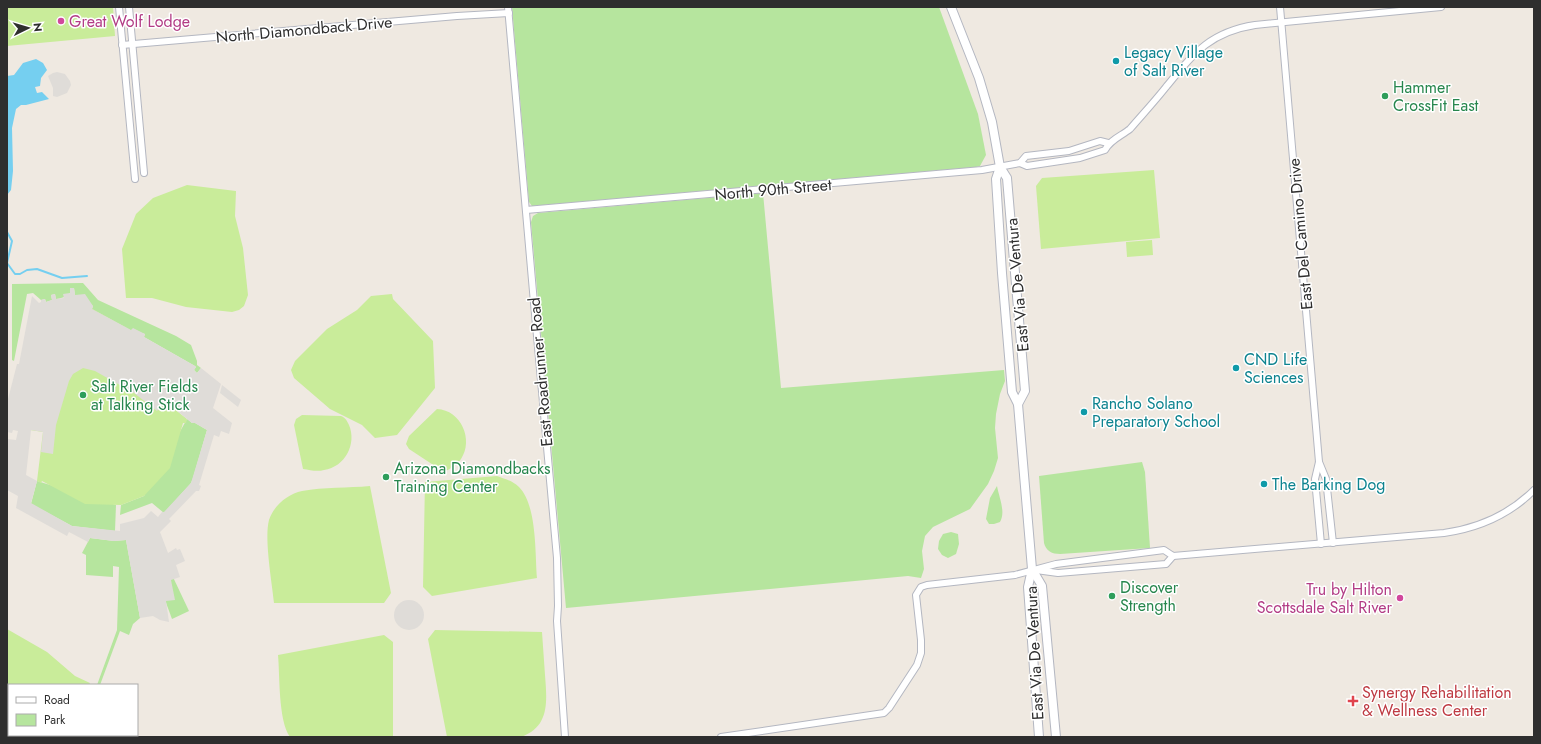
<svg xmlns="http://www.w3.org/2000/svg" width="1541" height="744" font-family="Jost,sans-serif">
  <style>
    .green { fill: #b6e59e }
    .pitch { fill: #c9ec9a }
    .plaza { fill: #dfdcd8; fill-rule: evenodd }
    .water { fill: #75cff0 }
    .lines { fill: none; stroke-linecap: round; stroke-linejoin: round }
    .stream { stroke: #75cff0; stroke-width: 2 }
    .street-casing { stroke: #b4b7c1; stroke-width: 8 }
    .secondary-casing { stroke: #b4b7c1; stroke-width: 10 }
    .street { stroke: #fff; stroke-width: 6 }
    .secondary { stroke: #fff; stroke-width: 8 }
    .hotel-dot { fill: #d1479c; stroke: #fff; stroke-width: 1.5 }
    .culture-dot { fill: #0f9aa8; stroke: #fff; stroke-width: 1.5 }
    .leisure-dot { fill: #2e9e5b; stroke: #fff; stroke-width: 1.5 }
    .health-dot { fill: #e0444e; stroke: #fff; stroke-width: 1.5 }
    .labels { text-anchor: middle; stroke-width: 3; stroke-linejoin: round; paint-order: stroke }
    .hotel-label { font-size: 16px; fill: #b23c85; stroke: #fff; text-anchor: start }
    .street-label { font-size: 16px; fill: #2e2e2e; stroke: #fff }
    .culture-label { font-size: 16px; fill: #0d838f; stroke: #fff; text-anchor: start }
    .leisure-label { font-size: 16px; fill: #27864d; stroke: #fff; text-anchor: start }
    .health-label { font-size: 16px; fill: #be3a42; stroke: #fff; text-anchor: start }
  </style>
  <rect width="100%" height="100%" fill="#efe9e1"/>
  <!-- green -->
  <g class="green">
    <path d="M512,7H939L978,114L986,155L980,166L976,167L532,206L529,202Z"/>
    <path d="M763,193L781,388L1004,370L1005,381L1000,394L996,414L995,428L998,458L994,471L988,484L970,509L933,527L925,536L922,551L924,569L921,578L908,576L566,608L531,222L533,216L538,213Z"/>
    <path d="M83,283L98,300L176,336L191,345L197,361V365L201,368L197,373L194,370L196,367L195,366L144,337L145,334L132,331L92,309L93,306L75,295L74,288C69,295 65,298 56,299L55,294L51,295L52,300L46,302L45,299L41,300L33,293L27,294L14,361L12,360V284Z"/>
    <path d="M187,419L192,423H195L207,430L193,478L191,483L164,513L152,503L120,515L121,505L144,496Z"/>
    <path d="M1142,462L1145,472L1150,548L1060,554C1052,554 1046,551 1044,543L1039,476Z"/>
    <path d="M37,481L116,505L115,531L72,526L31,504Z"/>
    <path d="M997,486C999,497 1006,512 1000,522L994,524H989L986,519L990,498Z"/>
    <path d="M951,532L958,534L959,544L956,554L948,558L942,555L938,549L939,541L943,534Z"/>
    <path d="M90,538L114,541L126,540L140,618L133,624L129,635L120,631L100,685H97L117,630L119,567L113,566V577L86,575V555L82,553Z"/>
    <path d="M172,575L189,611L172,619L158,581Z"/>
  </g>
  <!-- pitch -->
  <g class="pitch">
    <path d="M7,7H113L115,36L7,46Z"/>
    <path d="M1154,170L1160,238L1041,249L1036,186L1042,178Z"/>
    <path d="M187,185L236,191L235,216L243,248L248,295L244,306L239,310L232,312L186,307L152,298H126L122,249L136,214L153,198Z"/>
    <path d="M1152,240L1153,255L1127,257L1126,242Z"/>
    <path d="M392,294L393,299L433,341L435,388L397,435L375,438L362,425L330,409L294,378L291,370L295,361L327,329L357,310L371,296Z"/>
    <path d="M87,306L132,331L150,390L187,419L186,423H183L170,468L144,496L121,505L85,504L42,481L41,483L37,481L43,432L11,427L7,403L45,310Z"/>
    <path d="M437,409C461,410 474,440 461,459C457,465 450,469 444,472L409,449L406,444L409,436Z"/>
    <path d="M302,415L341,416C346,418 347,421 349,425C357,444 345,467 324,470C317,472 310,470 303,469L294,425L296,419Z"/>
    <path d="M497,476C505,479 513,481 519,487C537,505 535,553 537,578L432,596L423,587L425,482Z"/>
    <path d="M370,486L391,593L384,603H274C272,582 264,539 269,520C274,505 288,494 302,491C324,487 348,488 370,486Z"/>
    <path d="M7,629L47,652L75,676L90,683L89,685H9V735H71V737H7Z"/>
    <path d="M435,630L542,632C543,646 544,661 545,675C547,701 550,727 521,737H447L428,639Z"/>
    <path d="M384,635L393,642V737H290C278,720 280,676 278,655Z"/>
  </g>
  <!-- plaza -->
  <g class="plaza">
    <path d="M57,72L65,74L70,81L71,85L67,93L57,97L53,96V88L48,76L53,73Z"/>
    <path d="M70,288H74L75,295L85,294L93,306L92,309L131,330L133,328L145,334L144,337L195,366L196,367L194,370L197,373L201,368L221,384L213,408L232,423L229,434L221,431L219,437L214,435L199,485L201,486L199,491H196L169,519L171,521L160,532L168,553L176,548L177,550L180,549L185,561L176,565L180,577L171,580L175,600L166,601L169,622L160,620L153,616L140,618L126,540L114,541L90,538L88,542L69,532L67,536L16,508L18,496L7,490V439L16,440L18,431L13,430L12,433L7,432V403L17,364H19L32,296L39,303L41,302V300L45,299L46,302L52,300L51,295L55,294L56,299L64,298L63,294L70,293ZM83,368L95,371L134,393L157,411L165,401L192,423H195L207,430L191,483L164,512H162L158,517L151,511L144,518L120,524V531L72,526L31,503L37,481L26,475L31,430L43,432L41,452L53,454L56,425L69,381L73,374Z"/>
    <path d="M222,385L241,400L238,407L220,393Z"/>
    <circle cx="409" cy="615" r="15"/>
  </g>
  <!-- water -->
  <path class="water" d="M36,59L43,63L47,70L41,78L40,86L35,87L37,93L42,92L49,99L26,105H21L16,109L12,128L13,171L11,190L7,195V76L14,75L23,63Z"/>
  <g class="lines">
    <!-- stream -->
    <path class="stream" d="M7,232L12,241L7,263L15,274H20L27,270L37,269L62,278L87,276"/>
    <!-- street casing -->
    <g class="street-casing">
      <g id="street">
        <path d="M119,7L135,179"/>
        <path d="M129,7L144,173"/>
        <path d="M508,7L534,303L557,558L558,606L557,621L565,737"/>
        <path d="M1280,7L1319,462L1315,479L1321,544"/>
        <path d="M122,45L457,16L509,13"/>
        <path d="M1020,163L1027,166L1080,158L1105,150C1110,140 1121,136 1130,129C1142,115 1155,101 1166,87C1194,53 1210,32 1255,25L1441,7"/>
        <path d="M526,210L982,170L1020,163L1026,156L1069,151L1100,141L1108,143"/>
        <path d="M1319,462L1326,479L1333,543"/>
        <path d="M1036,570L1058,573L1166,564L1173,556"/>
        <path d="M721,737L884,713L889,708L917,665L921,653V640L916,595L921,587L927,585L1015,575L1056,564L1164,550L1173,556L1444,533C1479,528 1509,515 1534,490"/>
      </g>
    </g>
    <!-- secondary casing -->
    <g class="secondary-casing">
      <g id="secondary">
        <path d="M951,7L979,78L992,122L1000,167L1007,178L1025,391L1018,404"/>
        <path d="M1000,167L996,179L1002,273L1012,392L1018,404L1032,569L1028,587L1039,737"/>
        <path d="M1032,569L1042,586L1056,737"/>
      </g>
    </g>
    <!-- street -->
    <use href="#street" class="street"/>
    <!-- secondary -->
    <use href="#secondary" class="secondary"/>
  </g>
  <!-- markers -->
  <g class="hotel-dot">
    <circle cx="61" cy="21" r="4"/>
    <circle cx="1400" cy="598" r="4"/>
  </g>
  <g class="culture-dot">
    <circle cx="1116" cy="61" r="4"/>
    <circle cx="1236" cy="368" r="4"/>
    <circle cx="1084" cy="412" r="4"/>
    <circle cx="1264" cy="484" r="4"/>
  </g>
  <g class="leisure-dot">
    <circle cx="1385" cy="96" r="4"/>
    <circle cx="83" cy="395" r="4"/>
    <circle cx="386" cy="477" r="4"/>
    <circle cx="1112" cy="596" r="4"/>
  </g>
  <path class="health-dot" d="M1351 695h4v4h4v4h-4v4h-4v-4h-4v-4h4z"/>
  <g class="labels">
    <!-- hotel labels -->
    <g class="hotel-label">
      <text x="69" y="27">Great Wolf Lodge</text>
      <text x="1392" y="595" text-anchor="end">Tru by Hilton<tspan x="1392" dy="18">Scottsdale Salt River</tspan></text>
    </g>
    <!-- street labels -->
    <g class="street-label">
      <text transform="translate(304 29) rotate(-5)" y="6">North Diamondback Drive</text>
      <text transform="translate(773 189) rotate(-5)" y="6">North 90th Street</text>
      <text transform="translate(1300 234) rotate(-95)" y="6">East Del Camino Drive</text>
      <text transform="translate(1017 285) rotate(-95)" y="6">East Via De Ventura</text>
      <text transform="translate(540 372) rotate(-95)" y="6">East Roadrunner Road</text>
      <text transform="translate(1034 653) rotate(-93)" y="6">East Via De Ventura</text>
    </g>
    <!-- culture labels -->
    <g class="culture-label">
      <text x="1124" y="58">Legacy Village<tspan x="1124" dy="18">of Salt River</tspan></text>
      <text x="1244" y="365">CND Life<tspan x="1244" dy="18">Sciences</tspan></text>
      <text x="1092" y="409">Rancho Solano<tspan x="1092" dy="18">Preparatory School</tspan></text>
      <text x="1272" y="490">The Barking Dog</text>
    </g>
    <!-- leisure labels -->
    <g class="leisure-label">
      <text x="1393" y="93">Hammer<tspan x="1393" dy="18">CrossFit East</tspan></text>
      <text x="91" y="392">Salt River Fields<tspan x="91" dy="18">at Talking Stick</tspan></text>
      <text x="394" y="474">Arizona Diamondbacks<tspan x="394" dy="18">Training Center</tspan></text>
      <text x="1120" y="593">Discover<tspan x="1120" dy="18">Strength</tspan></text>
    </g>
    <!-- health labels -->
    <g class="health-label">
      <text x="1362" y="698">Synergy Rehabilitation<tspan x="1362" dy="18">&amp; Wellness Center</tspan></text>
    </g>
  </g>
  <!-- border -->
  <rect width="1541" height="744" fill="none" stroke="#2e2e2e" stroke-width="16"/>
  <!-- legend -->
  <rect x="8" y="684" width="130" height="52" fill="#ffffff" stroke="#ababab"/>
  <rect x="16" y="697" width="20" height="6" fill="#ffffff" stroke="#ababab"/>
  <text x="44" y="704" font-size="12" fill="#2e2e2e">Road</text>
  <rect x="16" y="714" width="20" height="12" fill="#b6e59e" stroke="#ababab"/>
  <text x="44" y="724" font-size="12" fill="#2e2e2e">Park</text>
  <!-- north arrow -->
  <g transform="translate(28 28) rotate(85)" stroke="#ffffff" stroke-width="3" paint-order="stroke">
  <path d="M0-3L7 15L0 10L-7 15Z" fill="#2e2e2e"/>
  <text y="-6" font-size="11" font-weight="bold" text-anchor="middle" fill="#2e2e2e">N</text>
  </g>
</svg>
